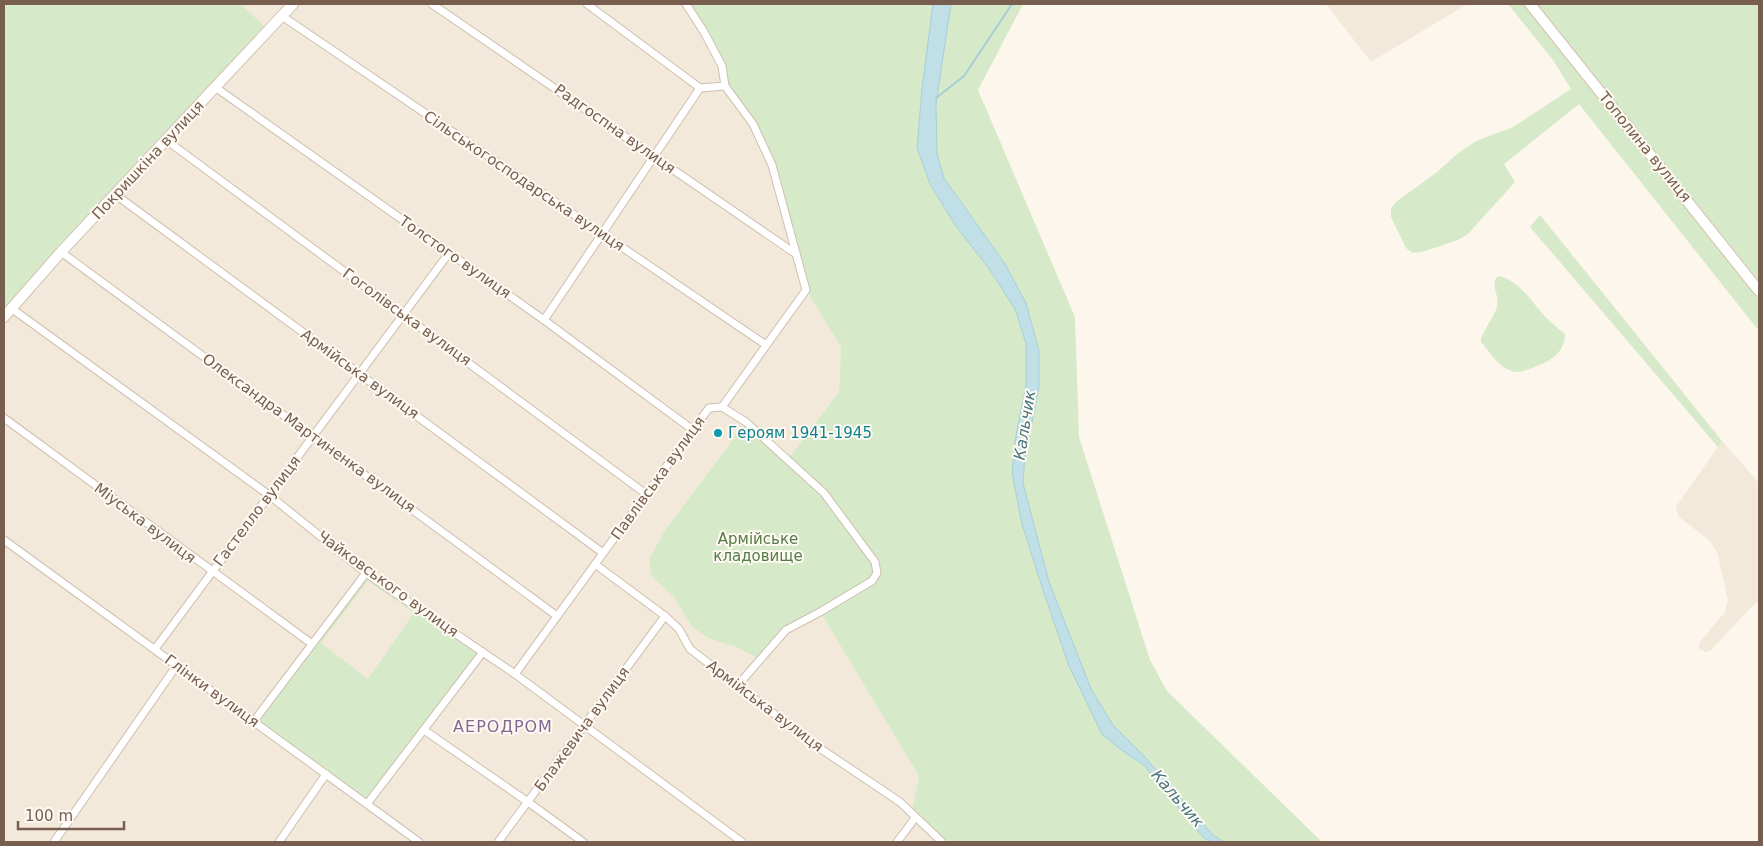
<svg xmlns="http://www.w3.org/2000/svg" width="1763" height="846" font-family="'DejaVu Sans',sans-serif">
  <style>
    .residential { fill: #f3e9da }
    .green { fill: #d6eaca; fill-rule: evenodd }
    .water { fill: #c0dfe6; stroke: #a7ced7 }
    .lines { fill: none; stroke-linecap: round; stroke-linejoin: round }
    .stream { stroke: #a7ced7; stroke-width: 2 }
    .street-casing { stroke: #cebfb1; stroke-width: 9 }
    .secondary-casing { stroke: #d4c1b1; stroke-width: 12 }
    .street { stroke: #fff; stroke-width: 7 }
    .secondary { stroke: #fff; stroke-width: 10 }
    .culture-dot { fill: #0f9aa8; stroke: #fefaf3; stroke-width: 2 }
    .labels { text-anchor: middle; stroke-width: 4; stroke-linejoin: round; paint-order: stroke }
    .street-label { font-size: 15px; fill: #775e4f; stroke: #fefaf3 }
    .culture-label { font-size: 15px; fill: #0d838f; stroke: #fefaf3; text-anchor: start }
    .park-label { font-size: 15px; fill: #557c47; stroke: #fefaf3 }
    .water-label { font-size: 16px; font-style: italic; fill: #467782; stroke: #fefaf3 }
    .neighbourhood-label { font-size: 16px; letter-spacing: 1px; fill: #856792; stroke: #fefaf3 }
  </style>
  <rect width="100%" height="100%" fill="#fcf6ec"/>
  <!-- residential -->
  <g class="residential">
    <path d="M240,4H686L753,124L772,165L806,290L841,347L839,392L788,459L746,422L665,530L649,559L653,578L673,596L693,628L710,639L736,647L761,660L786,630L820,612L919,776L911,815L891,842H423L4,538V317L268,30Z"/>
    <path d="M1326,4H1467L1371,62Z"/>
    <path d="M1722,441L1759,483V602L1753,605L1710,651L1705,652L1699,648V643L1725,612L1728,600L1717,552L1710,541L1678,516L1676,507Z"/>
    <path d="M4,543L174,665L51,842H4Z"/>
    <path d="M178,668L323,774L276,842H57Z"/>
    <path d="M326,776L416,842H282Z"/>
    <path d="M918,821L942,842H903Z"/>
  </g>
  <!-- green -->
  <g class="green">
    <path d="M4,4H240L269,30L4,317Z"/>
    <path d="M686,4H933L922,88L917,148L930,184L955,225L990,270L1016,311L1026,344V386L1015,440L1012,473L1022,524L1043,590L1069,666L1102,734L1120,749L1145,766L1161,787L1204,838L1211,842H942L911,815L919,776L820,612L786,630L761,660L736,647L710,639L693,628L673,596L652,577L649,559L665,530L746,422L788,459L839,392L841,347L806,290L772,165L753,124L725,86L722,66Z"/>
    <path d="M951,4H1023L978,90L1075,317L1079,437L1150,660L1167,691L1322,842H1224L1213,835L1143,755L1113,725L1091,689L1049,582L1023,483L1025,456L1039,388V351L1026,303L1005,264L944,178L937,154L936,104Z"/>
    <path d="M1508,4H1759V331L1579,104L1504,164L1515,182L1468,234L1458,240L1422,252L1413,253L1406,248L1391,217V208L1397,201L1436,173L1458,153L1476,141L1513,127L1571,89L1553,60Z"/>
    <path d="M1540,215L1722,441L1718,447L1530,227Z"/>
    <path d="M1500,276C1524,283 1535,309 1553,324C1557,328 1561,331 1565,334C1565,354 1548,362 1532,368C1524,371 1517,374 1509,370C1498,366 1489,351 1481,342C1480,334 1495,317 1497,306C1500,295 1491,289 1496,278Z"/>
    <path d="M366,575L480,652L366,801L257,721ZM368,581L414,613L368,679L321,643Z"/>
  </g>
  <!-- water -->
  <path class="water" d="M933,4H951L936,104L937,154L944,178L1005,264L1026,303L1039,351V388L1025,456L1023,483L1049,582L1091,689L1113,725L1143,755L1213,835L1224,842H1211L1204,838L1161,787L1145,766L1120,749L1102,734L1069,666L1043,590L1022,524L1012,473L1015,440L1026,386V344L1016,311L990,270L955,225L930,184L917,148L922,88Z"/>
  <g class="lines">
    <!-- stream -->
    <path class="stream" d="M936,98L964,76L1012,4"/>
    <!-- street casing -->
    <g class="street-casing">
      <g id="street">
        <path d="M432,4L796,254"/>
        <path d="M587,4L700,88"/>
        <path d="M282,16L766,345"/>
        <path d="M215,87L544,320L693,430"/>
        <path d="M700,88L725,86"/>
        <path d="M166,140L646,494"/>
        <path d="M116,195L603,553"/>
        <path d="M61,252L557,616"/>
        <path d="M11,308L269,495L366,573L515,674L742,842"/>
        <path d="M544,320L700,88"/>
        <path d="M722,407L746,422L824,493L875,562L877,573L872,581L820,612L786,630L738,685"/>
        <path d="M4,418L312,644"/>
        <path d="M4,540L419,842"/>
        <path d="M595,564L665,616L679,629L690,649L815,745L900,802L942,842"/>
        <path d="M155,649L449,253"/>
        <path d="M515,674L709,408L722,407L806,290L772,165L753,124L725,86L722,66L704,32L686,4"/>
        <path d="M254,721L366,573"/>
        <path d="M424,730L528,802L583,842"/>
        <path d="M367,804L483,652"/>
        <path d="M54,842L177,665"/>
        <path d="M279,842L326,774"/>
        <path d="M498,842L665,616"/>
        <path d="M897,842L915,818"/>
      </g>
    </g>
    <!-- secondary casing -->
    <g class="secondary-casing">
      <g id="secondary">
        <path d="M1530,4L1759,291"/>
        <path d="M4,317L61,252L293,4"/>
      </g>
    </g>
    <!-- street -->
    <use href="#street" class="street"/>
    <!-- secondary -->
    <use href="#secondary" class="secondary"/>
  </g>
  <!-- markers -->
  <circle class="culture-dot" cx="718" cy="433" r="5"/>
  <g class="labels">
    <!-- street labels -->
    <g class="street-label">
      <text transform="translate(615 129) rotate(35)" y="5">Радгоспна вулиця</text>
      <text transform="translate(1645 147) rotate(51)" y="5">Тополина вулиця</text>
      <text transform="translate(148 160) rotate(-47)" y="5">Покришкіна вулиця</text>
      <text transform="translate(524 181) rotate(34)" y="5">Сільськогосподарська вулиця</text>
      <text transform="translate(455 257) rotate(35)" y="5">Толстого вулиця</text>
      <text transform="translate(407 317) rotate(36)" y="5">Гоголівська вулиця</text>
      <text transform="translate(360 374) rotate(36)" y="5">Армійська вулиця</text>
      <text transform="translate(309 433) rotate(36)" y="5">Олександра Мартиненка вулиця</text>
      <text transform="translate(658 478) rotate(-54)" y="5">Павлівська вулиця</text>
      <text transform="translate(257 511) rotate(-53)" y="5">Гастелло вулиця</text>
      <text transform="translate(145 523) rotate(37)" y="5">Міуська вулиця</text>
      <text transform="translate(388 584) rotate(36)" y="5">Чайковського вулиця</text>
      <text transform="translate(212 691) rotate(36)" y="5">Глінки вулиця</text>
      <text transform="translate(765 706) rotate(37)" y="5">Армійська вулиця</text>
      <text transform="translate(582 729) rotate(-54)" y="5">Блажевича вулиця</text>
    </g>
    <!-- culture labels -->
    <g class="culture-label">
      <text x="728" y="438">Героям 1941-1945</text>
    </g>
    <!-- park labels -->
    <g class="park-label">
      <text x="758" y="544">Армійське<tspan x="758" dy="17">кладовище</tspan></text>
    </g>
    <!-- water labels -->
    <g class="water-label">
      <text transform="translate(1024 425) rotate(-81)" y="6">Кальчик</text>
      <text transform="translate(1178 798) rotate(49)" y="6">Кальчик</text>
    </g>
    <!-- neighbourhood labels -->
    <g class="neighbourhood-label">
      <text x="503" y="732">АЕРОДРОМ</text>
    </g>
  </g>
  <!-- border -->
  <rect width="1763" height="846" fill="none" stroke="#775e4f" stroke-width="10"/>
  <!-- scale -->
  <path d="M18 821v8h106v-8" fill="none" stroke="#775e4f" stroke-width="2.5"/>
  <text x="25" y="821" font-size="15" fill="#775e4f" stroke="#fefaf3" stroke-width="4" paint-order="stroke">100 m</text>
</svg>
